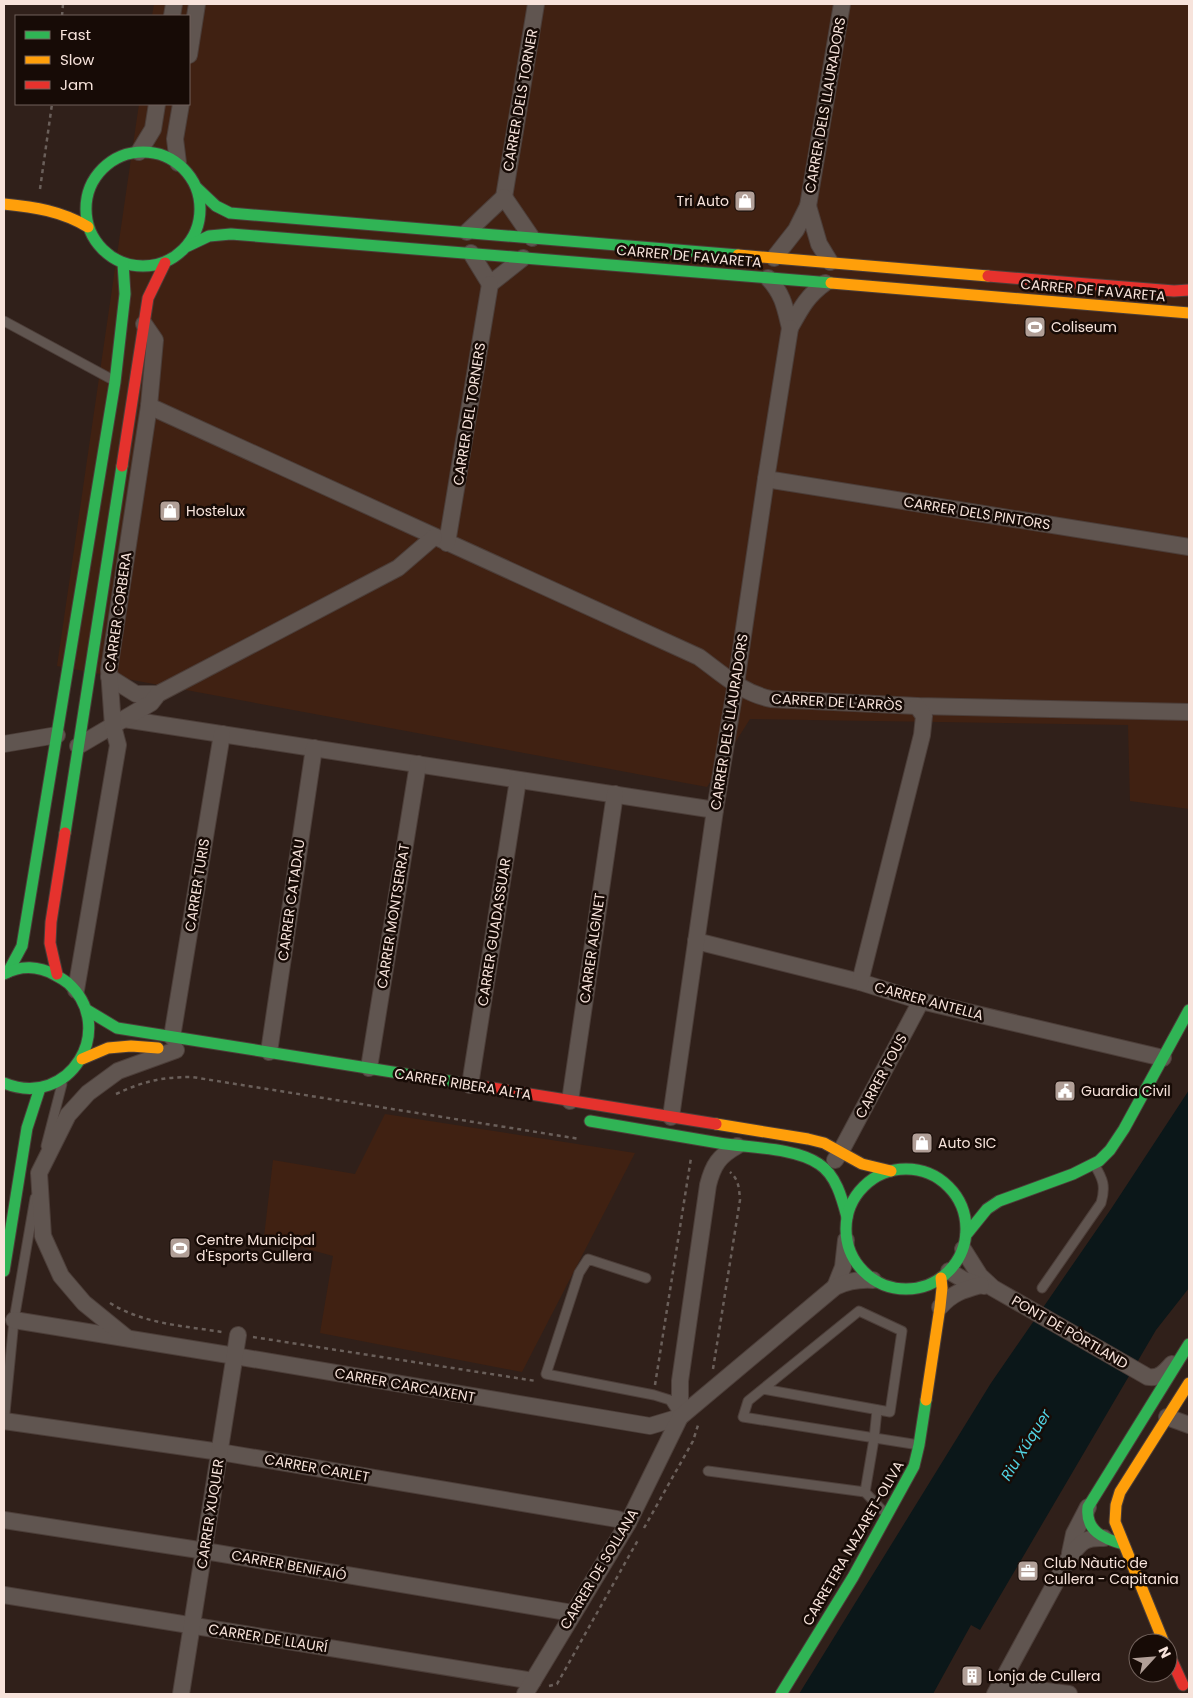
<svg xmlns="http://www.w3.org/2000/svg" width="1193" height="1698" font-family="Poppins,sans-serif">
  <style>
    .built { fill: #402112 }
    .water { fill: #0b1719 }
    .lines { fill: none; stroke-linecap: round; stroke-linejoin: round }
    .lane-casing { stroke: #4c3e39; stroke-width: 11 }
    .street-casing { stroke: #4c3e39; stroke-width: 18 }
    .fast-casing { stroke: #4c3e39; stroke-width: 13 }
    .slow-casing { stroke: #4c3e39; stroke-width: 13 }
    .jam-casing { stroke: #4c3e39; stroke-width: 13 }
    .path { stroke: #6a5f5a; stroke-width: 2.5; stroke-dasharray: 4 4; stroke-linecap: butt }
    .lane { stroke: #605550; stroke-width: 9 }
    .street { stroke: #605550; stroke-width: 16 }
    .fast { stroke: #30b455; stroke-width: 11 }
    .slow { stroke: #ff9f0a; stroke-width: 11 }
    .jam { stroke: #e5322d; stroke-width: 11 }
    .labels { text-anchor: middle; stroke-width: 5; stroke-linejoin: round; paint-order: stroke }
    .street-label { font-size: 14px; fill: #f7e3db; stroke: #170b06 }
    .poi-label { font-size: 14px; fill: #f7e3db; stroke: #170b06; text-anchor: start }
    .water-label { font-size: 15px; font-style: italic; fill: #51d2e2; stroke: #170b06 }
  </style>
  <rect width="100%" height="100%" fill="#30201a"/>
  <!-- built -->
  <g class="built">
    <path d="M154,4H1189V809L1130,801L1128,725L750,719L707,787L57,666L139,104H189V16H152Z"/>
    <path d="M385,1114L635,1153L522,1372L320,1333L333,1256L264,1237L273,1160L355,1174Z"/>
  </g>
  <!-- water -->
  <path class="water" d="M1189,1090V1288L1156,1330L980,1630L971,1625L933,1694H799L991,1383L1111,1209Z"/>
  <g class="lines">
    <!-- lane casing -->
    <g class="lane-casing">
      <g id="lane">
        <path d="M4,321L113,380"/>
        <path d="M46,1146L62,1084"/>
        <path d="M646,1278L588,1259L579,1273L546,1374L654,1395L670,1400L677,1411"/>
        <path d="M1042,1288L1101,1203C1106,1186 1103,1179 1094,1164"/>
        <path d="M763,1389L890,1412L902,1331L859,1311L748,1401L743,1417L919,1445"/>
        <path d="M4,1423L14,1320L35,1198"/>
        <path d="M708,1471L865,1492L874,1439L877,1410"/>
        <path d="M865,1492L881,1509L888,1514"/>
      </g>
    </g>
    <!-- street casing -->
    <g class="street-casing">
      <g id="street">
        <path d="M172,16L174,4"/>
        <path d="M189,55L197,4"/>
        <path d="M139,152L153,129L157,104"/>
        <path d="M178,163L175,139L181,104"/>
        <path d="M504,197L536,4"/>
        <path d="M808,206L842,4"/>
        <path d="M467,232L504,197L532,238"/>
        <path d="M471,253L490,284L523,258"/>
        <path d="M774,258L796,230L808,206L819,244L830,262"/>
        <path d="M768,278C783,294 785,307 790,328C801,308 807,296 825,283"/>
        <path d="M149,406L699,657C722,674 742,693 771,699L917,706L1189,712"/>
        <path d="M766,479L1189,547"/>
        <path d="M447,543L490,284"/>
        <path d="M109,677L136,694H158"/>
        <path d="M124,719L715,810"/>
        <path d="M4,744L57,735"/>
        <path d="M78,746L151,703L158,694L398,568L434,537"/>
        <path d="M696,941L860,982L921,1001L1163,1058"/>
        <path d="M860,982L922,735L924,716L917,706"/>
        <path d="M76,990L118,745L113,726L109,670L149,406L155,340L144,324"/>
        <path d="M172,1037L222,734"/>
        <path d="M269,1052L314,748"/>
        <path d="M369,1068L418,764"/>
        <path d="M470,1085L518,780"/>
        <path d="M570,1101L615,794"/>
        <path d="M671,1117L715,810L736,683L766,479L790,328"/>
        <path d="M835,1160L841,1151L921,1001"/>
        <path d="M963,1249L980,1276L993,1288L1148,1377C1159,1379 1165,1372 1172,1364"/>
        <path d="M949,1271L964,1280L984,1286"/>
        <path d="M835,1287L843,1267L846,1240"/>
        <path d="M940,1307C952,1293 963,1290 981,1285"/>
        <path d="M14,1320L235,1356L650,1426L680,1417V1381L708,1185C713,1165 719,1156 737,1146"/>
        <path d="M127,1338L84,1303L61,1276L43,1236L39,1173L68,1115L88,1093L118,1071L176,1050"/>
        <path d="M1167,1417L1189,1425"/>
        <path d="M4,1421L220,1452L617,1519L628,1523"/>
        <path d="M4,1520L199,1550L573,1613"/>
        <path d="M1070,1553L1074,1534L1088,1507"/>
        <path d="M4,1595L533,1681"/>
        <path d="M1000,1685L1069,1694"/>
        <path d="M181,1694L238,1335"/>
        <path d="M525,1694L628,1523L680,1417L835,1287C848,1281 859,1279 873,1280"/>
        <path d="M995,1694L1070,1556C1081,1542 1085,1537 1104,1538"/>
      </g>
    </g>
    <!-- fast casing -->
    <g class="fast-casing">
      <g id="fast">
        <circle cx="143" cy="209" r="57"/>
        <path d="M197,188L216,206L230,213L738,255"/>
        <path d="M188,246L209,236L231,234L831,283"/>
        <path d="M65,833L122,466"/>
        <path d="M8,972L22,946L115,382L125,294L123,263"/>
        <path d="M4,974C21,965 39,966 55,975C59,977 64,980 68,983C118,1028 70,1110 4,1083"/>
        <path d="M87,1010L117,1028L474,1085"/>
        <path d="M590,1121C633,1128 676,1136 719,1143C747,1148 795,1147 819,1164C836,1175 842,1198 847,1217"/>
        <circle cx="906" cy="1229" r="60"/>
        <path d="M966,1235L987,1209L999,1201L1073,1174L1099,1161L1110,1150L1124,1129L1189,1010"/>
        <path d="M4,1271L27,1128L40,1088"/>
        <path d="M1123,1544C1104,1539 1085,1531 1088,1507L1189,1344"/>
        <path d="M781,1694L853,1577L914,1466L919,1445L926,1400"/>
      </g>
    </g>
    <!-- slow casing -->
    <g class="slow-casing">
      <g id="slow">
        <path d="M4,204C34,207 62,211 88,227"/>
        <path d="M738,255L988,276"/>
        <path d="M831,283L1189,313"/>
        <path d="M82,1059L108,1048L131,1046L158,1048"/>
        <path d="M716,1124L808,1139L824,1143L862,1164L891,1171"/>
        <path d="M926,1400L940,1307L942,1288L941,1278"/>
        <path d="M1164,1643L1115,1522L1116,1505L1120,1492L1189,1383"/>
      </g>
    </g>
    <!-- jam casing -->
    <g class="jam-casing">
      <g id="jam">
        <path d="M988,276L1174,291L1189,290"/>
        <path d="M122,466L148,298L165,263"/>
        <path d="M57,974L50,943L51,922L65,833"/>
        <path d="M474,1085L716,1124"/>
        <path d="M1168,1652L1183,1685"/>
      </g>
    </g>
    <!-- path -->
    <g class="path">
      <path d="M62,16L63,4"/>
      <path d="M40,189L52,104"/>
      <path d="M116,1094C144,1081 162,1077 192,1077L580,1139"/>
      <path d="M110,1303C143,1324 185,1326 222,1332"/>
      <path d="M253,1337L536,1381"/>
      <path d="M713,1369L740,1200C739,1188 739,1180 730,1172"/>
      <path d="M655,1385L691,1158"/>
      <path d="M644,1528L693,1441L699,1422"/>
      <path d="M549,1686L557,1684L638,1540"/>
    </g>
    <!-- lane -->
    <use href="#lane" class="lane"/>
    <!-- street -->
    <use href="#street" class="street"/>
    <!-- fast -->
    <use href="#fast" class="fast"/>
    <!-- slow -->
    <use href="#slow" class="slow"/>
    <!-- jam -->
    <use href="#jam" class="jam"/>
  </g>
  <!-- icons -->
  <defs>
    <g id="shop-square" transform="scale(1.125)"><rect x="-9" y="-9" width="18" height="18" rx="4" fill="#b19f97" stroke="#170b06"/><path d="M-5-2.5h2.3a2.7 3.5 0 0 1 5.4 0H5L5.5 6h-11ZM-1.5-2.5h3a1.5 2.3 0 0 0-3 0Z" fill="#fff"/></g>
    <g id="stadium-square" transform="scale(1.125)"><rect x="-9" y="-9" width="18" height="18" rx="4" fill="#b19f97" stroke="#170b06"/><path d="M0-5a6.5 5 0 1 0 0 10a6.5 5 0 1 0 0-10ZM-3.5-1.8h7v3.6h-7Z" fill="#fff"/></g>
    <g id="civic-square" transform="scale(1.125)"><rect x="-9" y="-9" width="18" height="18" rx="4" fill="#b19f97" stroke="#170b06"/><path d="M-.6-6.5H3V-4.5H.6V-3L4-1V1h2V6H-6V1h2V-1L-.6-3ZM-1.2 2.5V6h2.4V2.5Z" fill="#fff"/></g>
    <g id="office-square" transform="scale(1.125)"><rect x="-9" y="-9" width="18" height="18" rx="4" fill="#b19f97" stroke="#170b06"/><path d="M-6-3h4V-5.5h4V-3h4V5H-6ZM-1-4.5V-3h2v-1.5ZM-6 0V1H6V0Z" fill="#fff"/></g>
    <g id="building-square" transform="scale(1.125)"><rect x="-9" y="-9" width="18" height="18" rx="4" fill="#b19f97" stroke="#170b06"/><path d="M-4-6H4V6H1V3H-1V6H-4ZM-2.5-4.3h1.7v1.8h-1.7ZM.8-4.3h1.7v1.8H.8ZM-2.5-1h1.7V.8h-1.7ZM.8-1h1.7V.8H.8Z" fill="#fff"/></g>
  </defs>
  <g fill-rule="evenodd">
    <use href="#shop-square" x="745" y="201"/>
    <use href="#stadium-square" x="1035" y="327"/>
    <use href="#shop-square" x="170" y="511"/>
    <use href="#civic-square" x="1065" y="1091"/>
    <use href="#shop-square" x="922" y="1143"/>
    <use href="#stadium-square" x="180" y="1248"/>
    <use href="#office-square" x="1028" y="1571"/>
    <use href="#building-square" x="972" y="1676"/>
  </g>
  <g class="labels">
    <!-- street labels -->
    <g class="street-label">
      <text transform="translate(520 100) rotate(-80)" y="5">CARRER DELS TORNER</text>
      <text transform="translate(825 105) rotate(-80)" y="5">CARRER DELS LLAURADORS</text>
      <text transform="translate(689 256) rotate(5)" y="5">CARRER DE FAVARETA</text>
      <text transform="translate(1093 290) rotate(5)" y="5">CARRER DE FAVARETA</text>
      <text transform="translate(469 414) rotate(-81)" y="5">CARRER DEL TORNERS</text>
      <text transform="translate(977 513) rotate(9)" y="5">CARRER DELS PINTORS</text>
      <text transform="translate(118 612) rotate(-82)" y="5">CARRER CORBERA</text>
      <text transform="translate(837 702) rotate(3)" y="5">CARRER DE L'ARRÒS</text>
      <text transform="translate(729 722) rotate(-81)" y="5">CARRER DELS LLAURADORS</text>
      <text transform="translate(197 885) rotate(-81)" y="5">CARRER TURIS</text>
      <text transform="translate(291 900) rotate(-82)" y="5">CARRER CATADAU</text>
      <text transform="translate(393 916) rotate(-81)" y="5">CARRER MONTSERRAT</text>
      <text transform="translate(494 932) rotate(-81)" y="5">CARRER GUADASSUAR</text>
      <text transform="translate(592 948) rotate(-82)" y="5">CARRER ALGINET</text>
      <text transform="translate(929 1001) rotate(15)" y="5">CARRER ANTELLA</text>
      <text transform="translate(881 1076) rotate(-62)" y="5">CARRER TOUS</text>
      <text transform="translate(463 1084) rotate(9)" y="5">CARRER RIBERA ALTA</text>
      <text transform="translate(1070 1332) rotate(30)" y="5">PONT DE PÒRTLAND</text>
      <text transform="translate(405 1385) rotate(10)" y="5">CARRER CARCAIXENT</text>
      <text transform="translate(317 1468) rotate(10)" y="5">CARRER CARLET</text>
      <text transform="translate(210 1514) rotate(-81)" y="5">CARRER XUQUER</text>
      <text transform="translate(853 1543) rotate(-60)" y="5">CARRETERA NAZARET-OLIVA</text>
      <text transform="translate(289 1565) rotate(10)" y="5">CARRER BENIFAIÓ</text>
      <text transform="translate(599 1569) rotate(-59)" y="5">CARRER DE SOLLANA</text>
      <text transform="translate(268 1638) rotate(9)" y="5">CARRER DE LLAURÍ</text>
    </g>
    <!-- poi labels -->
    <g class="poi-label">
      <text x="729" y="206" text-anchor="end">Tri Auto</text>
      <text x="1051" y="332">Coliseum</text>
      <text x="186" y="516">Hostelux</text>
      <text x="1081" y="1096">Guardia Civil</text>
      <text x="938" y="1148">Auto SIC</text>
      <text x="196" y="1245">Centre Municipal<tspan x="196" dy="16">d'Esports Cullera</tspan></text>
      <text x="1044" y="1568">Club Nàutic de<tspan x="1044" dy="16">Cullera - Capitania</tspan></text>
      <text x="988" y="1681">Lonja de Cullera</text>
    </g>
    <!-- water labels -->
    <g class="water-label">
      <text transform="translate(1026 1445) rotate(-58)" y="5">Riu Xúquer</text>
    </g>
  </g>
  <!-- border -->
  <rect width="1193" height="1698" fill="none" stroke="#f7e3db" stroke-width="10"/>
  <!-- legend -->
  <rect x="15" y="15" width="175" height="90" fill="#170b06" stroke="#71615b"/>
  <rect x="25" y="31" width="25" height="8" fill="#30b455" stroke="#71615b"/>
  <text x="60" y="40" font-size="15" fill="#f7e3db">Fast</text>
  <rect x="25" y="56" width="25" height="8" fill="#ff9f0a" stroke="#71615b"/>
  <text x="60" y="65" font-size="15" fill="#f7e3db">Slow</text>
  <rect x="25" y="81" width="25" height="8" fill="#e5322d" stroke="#71615b"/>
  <text x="60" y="90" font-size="15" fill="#f7e3db">Jam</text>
  <!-- north arrow -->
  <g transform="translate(1153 1658) rotate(64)"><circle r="24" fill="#170b06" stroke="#71615b"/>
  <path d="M0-4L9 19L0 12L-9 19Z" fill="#b19f97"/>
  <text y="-8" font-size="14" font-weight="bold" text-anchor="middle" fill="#f7e3db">N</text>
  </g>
</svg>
